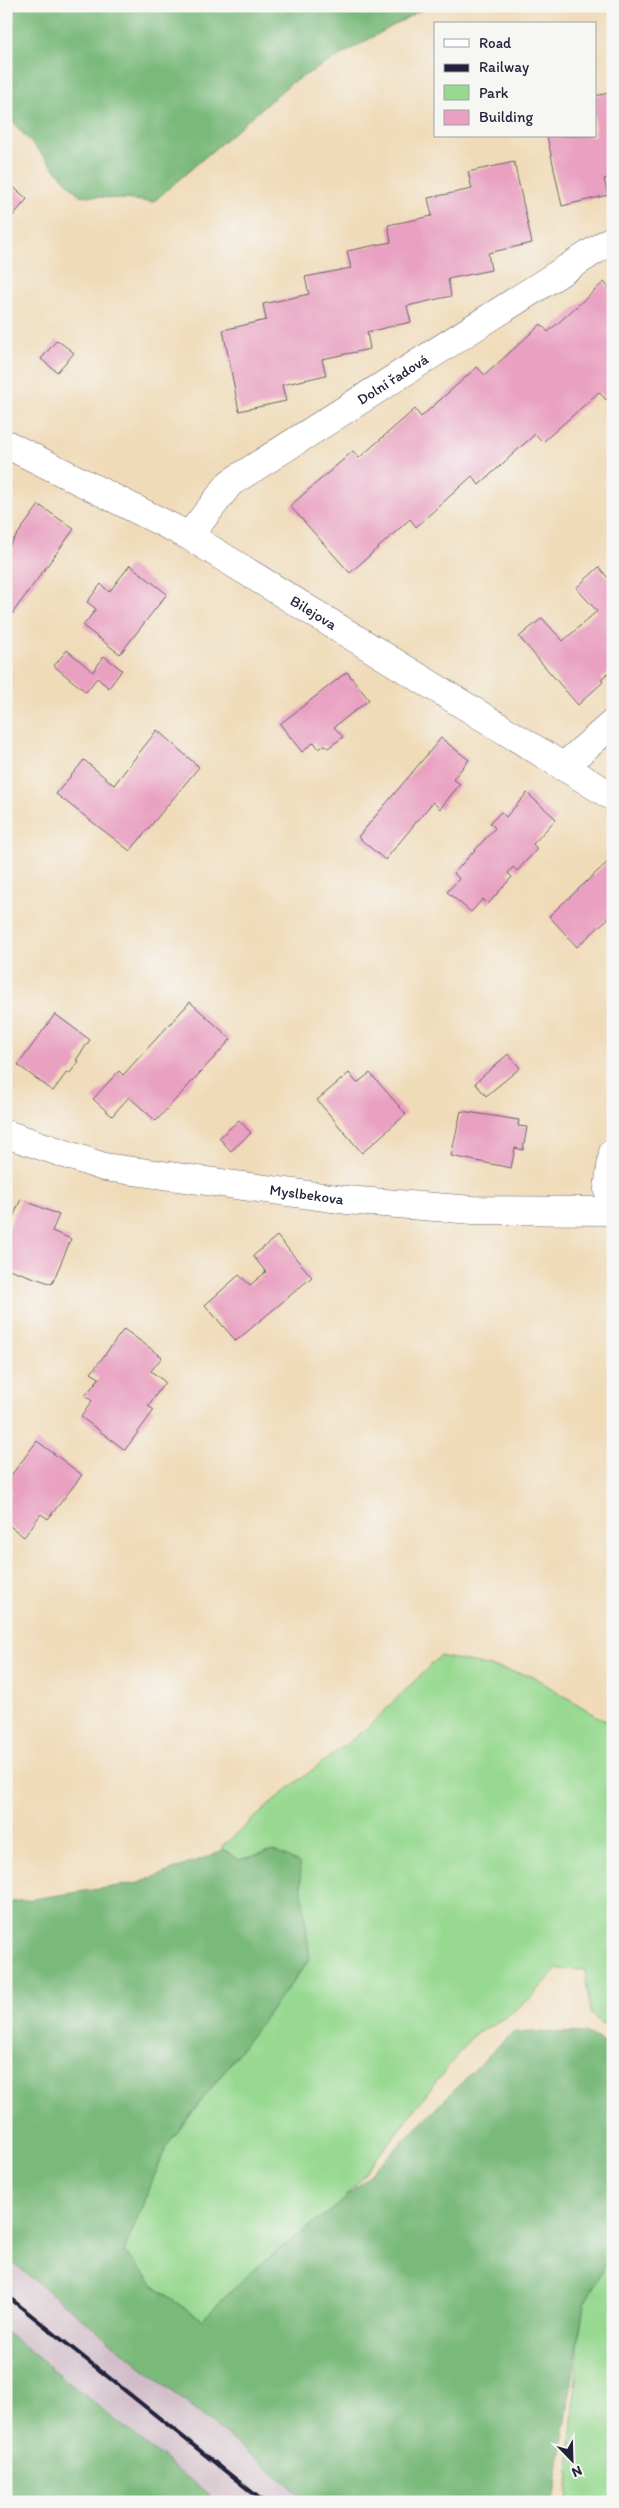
<svg xmlns="http://www.w3.org/2000/svg" width="619" height="2508" font-family="Itim,sans-serif">
  <style>
    .industrial { fill: #d1bdc9 }
    .green { fill: #97d990; stroke: #5c7e66 }
    .forest { fill: #79b97a; stroke: #4e6e5a }
    .building { fill: #e9a0c1 }
    .lines { fill: none; stroke-linecap: round; stroke-linejoin: round }
    .street-casing { stroke: #6a6367; stroke-width: 29 }
    .street { stroke: #fff; stroke-width: 28 }
    .rail { stroke: #22223b; stroke-width: 4 }
    .labels { text-anchor: middle; stroke-width: 4; stroke-linejoin: round; paint-order: stroke }
    .street-label { font-size: 15px; fill: #22223b; stroke: #f6f6f2 }
  </style>
  <rect width="100%" height="100%" fill="#f6f6f2"/>
  <filter id="ink" filterUnits="userSpaceOnUse"><feTurbulence type="fractalNoise" baseFrequency=".02" numOctaves="2"/><feDisplacementMap in="SourceGraphic" scale="10" xChannelSelector="R" yChannelSelector="G"/><feConvolveMatrix kernelMatrix="1 2 1 2 8 2 1 2 1" color-interpolation-filters="sRGB"/></filter>
  <filter id="wash" filterUnits="userSpaceOnUse"><feTurbulence type="fractalNoise" baseFrequency=".0096" numOctaves="4" result="noise"/><feDisplacementMap in="SourceGraphic" scale="20" xChannelSelector="R" yChannelSelector="G"/><feGaussianBlur stdDeviation="1.12" result="paint"/><feColorMatrix in="noise" values="0 0 0 0 0 0 0 0 0 0 0 0 0 0 0 0 0 1.4 0 .05"/><feComposite in="paint" operator="in"/></filter>
  <g filter="url(#wash)">
    <rect width="100%" height="100%" fill="#f0dbb9"/>
    <!-- industrial -->
    <path class="industrial" d="M6,2257L20,2269L309,2502H217L6,2332Z"/>
    <!-- green -->
    <g class="green">
      <path d="M440,1656L532,1676L613,1726V2034L590,2013L585,1970L557,1969L530,1999L504,2018L472,2036L344,2200L252,2271L202,2320L161,2292L124,2251L166,2147L310,1959L274,1851L238,1860L221,1847L289,1788L367,1728Z"/>
      <path d="M613,2250V2502H567L579,2336L584,2304Z"/>
    </g>
    <!-- forest -->
    <g class="forest">
      <path d="M6,6H428L291,83L153,202L79,195L6,115Z"/>
      <path d="M225,1850L238,1860L274,1851L299,1863L310,1959L166,2147L124,2251L161,2292L202,2320L252,2271L344,2200L512,2032L586,2033L613,2048V2250L584,2304L553,2502H309L6,2257V1903L139,1883Z"/>
      <path d="M6,2332L217,2502H6Z"/>
    </g>
    <g id="blocks">
      <!-- building -->
      <g class="building">
        <path d="M613,92V177L604,179L608,195L562,206L547,136H595V96Z"/>
        <path d="M514,162L532,243L488,253L491,270L448,279L451,296L407,306L411,322L367,332L370,349L322,359L326,375L282,385L286,401L239,411L223,330L266,320L263,304L309,294L305,277L351,268L347,251L391,242L388,225L432,216L428,198L472,189L468,172Z"/>
        <path d="M11,185L27,199L11,218L6,214V191Z"/>
        <path d="M604,282L611,290L613,289V394L606,400L599,392L543,442L535,434L479,485L472,476L416,527L410,519L350,573L290,506L353,451L359,458L415,409L421,417L477,367L485,375L541,324L548,332Z"/>
        <path d="M57,340L74,353L57,372L41,359Z"/>
        <path d="M39,505L74,529L6,622V550Z"/>
        <path d="M130,565L167,594L120,654L83,626L96,609L87,602L101,584L109,592Z"/>
        <path d="M599,567L613,584V669L601,679L603,682L578,705L519,637L542,618L563,641L597,611L576,588Z"/>
        <path d="M67,650L93,672L104,656L122,670L109,688L97,678L86,692L54,666Z"/>
        <path d="M347,672L369,700L334,727L343,737L328,748L325,745L319,749L314,742L302,752L280,724Z"/>
        <path d="M157,730L199,767L130,851L56,794L84,760L114,785Z"/>
        <path d="M441,738L469,760L453,779L460,784L440,809L433,802L385,860L358,837Z"/>
        <path d="M527,793L556,819L533,844L537,849L517,871L513,867L508,873L512,877L488,904L483,899L471,912L447,892L459,879L454,873L495,828L490,823L501,812L506,817Z"/>
        <path d="M611,859L613,862V914L577,947L549,916Z"/>
        <path d="M190,1002L231,1039L156,1121L129,1097L112,1116L93,1099L119,1071L123,1075Z"/>
        <path d="M55,1014L90,1040L76,1060L79,1061L70,1073L67,1072L53,1091L18,1065Z"/>
        <path d="M508,1054L520,1068L486,1096L475,1083Z"/>
        <path d="M349,1073L357,1083L370,1073L406,1114L362,1153L317,1100Z"/>
        <path d="M461,1111L519,1120L518,1126L527,1127L523,1150L515,1148L511,1168L451,1156Z"/>
        <path d="M239,1120L251,1133L231,1151L219,1138Z"/>
        <path d="M21,1199L59,1215L52,1231L71,1239L52,1284L6,1268V1233Z"/>
        <path d="M277,1236L312,1277L236,1341L205,1305L239,1275L250,1285L266,1272L253,1256Z"/>
        <path d="M124,1329L162,1357L151,1371L165,1382L148,1406L154,1410L125,1450L81,1417L92,1401L85,1396L99,1378L91,1373Z"/>
        <path d="M37,1441L82,1475L48,1519L41,1514L24,1537L6,1523V1500L12,1492L6,1488V1482Z"/>
      </g>
    </g>
  </g>
  <g filter="url(#ink)">
    <use href="#blocks" fill-opacity="0" stroke="#6a6367" stroke-width="1"/>
    <g class="lines">
      <!-- street casing -->
      <g class="street-casing">
        <g id="street">
          <path id="s1" d="M6,444L189,536L613,797"/>
          <path id="s2" d="M189,536L230,483L613,239"/>
          <path d="M563,767L613,723"/>
          <path id="s3" d="M6,1134L104,1167L346,1200L473,1210L613,1211"/>
          <path d="M613,1152L608,1189L613,1207"/>
        </g>
      </g>
      <!-- street -->
      <use href="#street" class="street"/>
      <!-- rail -->
      <path class="rail" d="M6,2295L264,2502"/>
    </g>
  </g>
  <g class="labels">
    <!-- street labels -->
    <g class="street-label">
      <text dy="5" stroke="none"><textPath href="#s2" startOffset="260">Dolní řadová</textPath></text>
      <text dy="5" stroke="none"><textPath href="#s1" startOffset="351">Bilejova</textPath></text>
      <text dy="5" stroke="none"><textPath href="#s3" startOffset="308">Myslbekova</textPath></text>
    </g>
  </g>
  <!-- margin -->
  <rect width="619" height="2508" fill="none" stroke="#f6f6f2" stroke-width="25"/>
  <!-- legend -->
  <rect x="434" y="22" width="162" height="115" fill="#f6f6f2" stroke="#a1a1a9"/>
  <rect x="444" y="39" width="25" height="8" fill="#ffffff" stroke="#a1a1a9"/>
  <text x="479" y="48" font-size="15" fill="#22223b">Road</text>
  <rect x="444" y="64" width="25" height="8" fill="#22223b" stroke="#a1a1a9"/>
  <text x="479" y="72" font-size="15" fill="#22223b">Railway</text>
  <rect x="444" y="85" width="25" height="15" fill="#97d990" stroke="#a1a1a9"/>
  <text x="479" y="98" font-size="15" fill="#22223b">Park</text>
  <rect x="444" y="110" width="25" height="15" fill="#e9a0c1" stroke="#a1a1a9"/>
  <text x="479" y="122" font-size="15" fill="#22223b">Building</text>
  <!-- north arrow -->
  <g transform="translate(572 2460) rotate(157)" stroke="#f6f6f2" stroke-width="4" paint-order="stroke">
  <path d="M0-4L9 19L0 12L-9 19Z" fill="#22223b"/>
  <text y="-8" font-size="14" font-weight="bold" text-anchor="middle" fill="#22223b">N</text>
  </g>
</svg>
